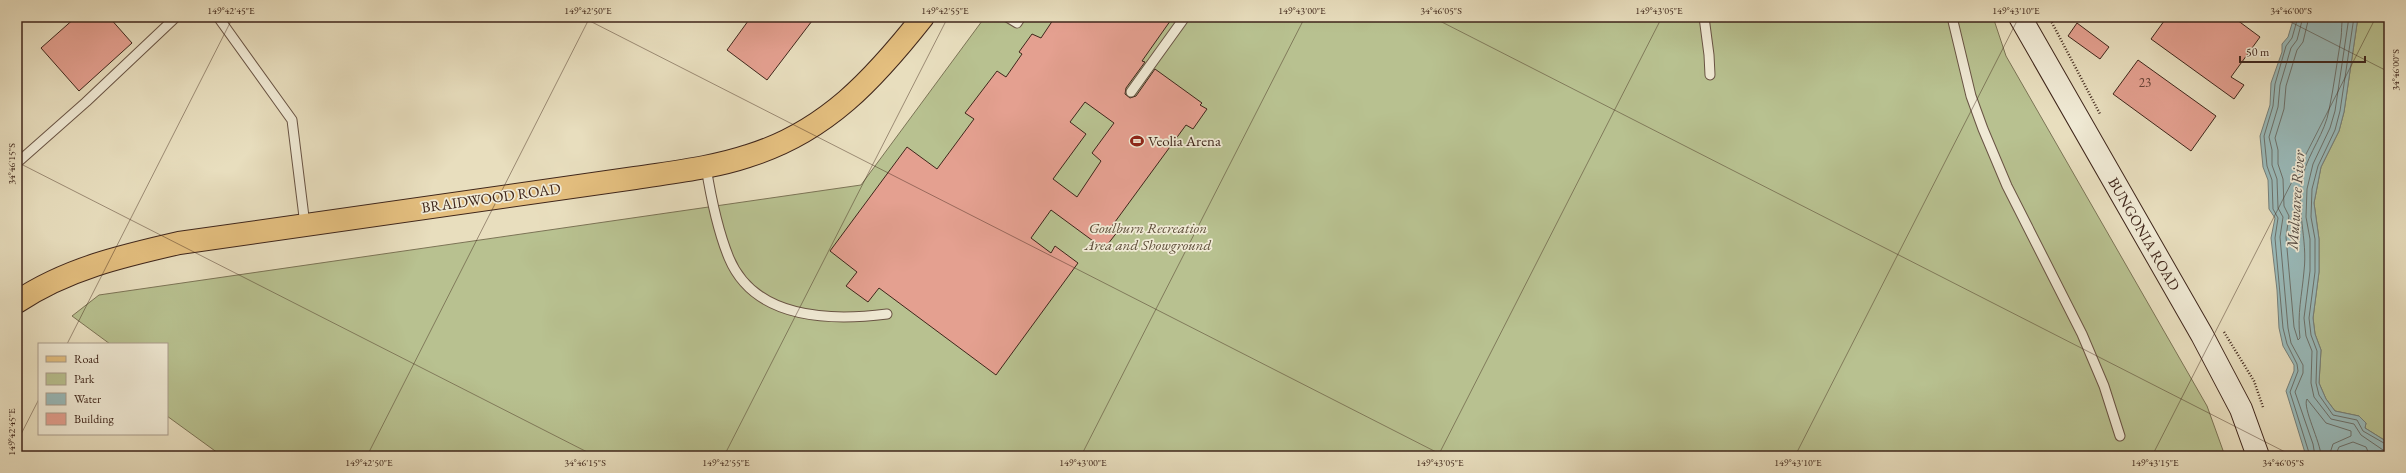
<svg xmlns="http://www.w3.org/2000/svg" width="2406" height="473" font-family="'EB Garamond',serif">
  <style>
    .green { fill: #b8c190; stroke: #7c7456 }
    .water { fill: #99baba; stroke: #757f7a }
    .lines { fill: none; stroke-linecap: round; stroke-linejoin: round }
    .shore { stroke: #6c706a; stroke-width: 1 }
    .building { fill: #e4a090; stroke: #3f261b; fill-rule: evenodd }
    .lane-casing { stroke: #695444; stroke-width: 11 }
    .secondary-casing { stroke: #3f261b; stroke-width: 24 }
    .primary-casing { stroke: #3f261b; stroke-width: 24 }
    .path { stroke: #3f261b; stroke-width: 2.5; stroke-dasharray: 1 2; stroke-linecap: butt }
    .lane { stroke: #f0ead5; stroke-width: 9 }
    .secondary { stroke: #f0ead5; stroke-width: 22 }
    .primary { stroke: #e4bf7f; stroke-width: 22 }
    .ticks { fill: none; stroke: #3f261b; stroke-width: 1; stroke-opacity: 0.45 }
    .labels { text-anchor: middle; stroke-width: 3.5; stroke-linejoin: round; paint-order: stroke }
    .number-label { font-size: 13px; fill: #684438 }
    .poi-label { font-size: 15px; fill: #3f261b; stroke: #f0ead5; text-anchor: start }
    .street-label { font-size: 15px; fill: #3f261b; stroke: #f0ead5 }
    .park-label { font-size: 15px; font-style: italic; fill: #5d4d38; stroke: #f0ead5 }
    .water-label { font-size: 16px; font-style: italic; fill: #564b43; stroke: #f0ead5 }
    .neatline { fill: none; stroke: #3f261b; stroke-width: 1.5 }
    .ticks-label { font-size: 10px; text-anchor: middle; fill: #3f261b }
  </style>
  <rect width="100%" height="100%" fill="#e8debe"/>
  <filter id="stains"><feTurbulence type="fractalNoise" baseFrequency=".005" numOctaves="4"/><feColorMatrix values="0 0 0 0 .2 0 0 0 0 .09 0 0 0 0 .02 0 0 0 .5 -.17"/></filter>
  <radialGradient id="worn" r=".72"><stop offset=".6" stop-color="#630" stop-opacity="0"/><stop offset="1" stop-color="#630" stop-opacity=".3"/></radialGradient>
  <!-- green -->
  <g class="green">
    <path d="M985,17H1993L2006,56L2207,406L2225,456H222L167,416V344H110L72,316L99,295L861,185Z"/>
    <path d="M2358,17H2389V443L2365,428L2366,423L2359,416L2335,411L2326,399L2319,383L2321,350L2315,334L2313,318L2319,272V239L2314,203L2321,167L2339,131L2344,112Z"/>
  </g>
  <!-- water -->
  <path class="water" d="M2294,17H2358L2344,112L2339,131L2321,167L2314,203L2319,239V272L2313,318L2315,334L2321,350L2319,383L2326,399L2335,411L2359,416L2366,423L2365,428L2389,443V456H2364L2353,451L2340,456H2306L2286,391L2294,371V365L2283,346L2279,328L2277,290L2271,238L2275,218L2269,209L2268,180L2263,167L2260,136L2270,105L2271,83L2282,52V44L2288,37Z"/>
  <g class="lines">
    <!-- shore -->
    <g class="shore">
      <path d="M2298,17L2292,38L2286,46L2275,84L2273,106L2264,136L2267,166L2272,180L2273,209L2278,218L2275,238L2283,328L2287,344L2297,364L2298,371L2290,392L2310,456"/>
      <path d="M2303,17L2297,40L2291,48L2280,85L2278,107L2269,137L2272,150V165L2277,179L2278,208L2283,217L2280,237L2288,328L2291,343L2303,365V373L2295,392L2313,444L2315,456"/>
      <path d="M2309,17L2303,42L2297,50L2286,86L2284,109L2275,138L2278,150V164L2283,179L2284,206L2289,216L2286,237L2294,327L2298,340L2300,338C2297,314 2302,295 2304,271C2308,239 2295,208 2303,175C2309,152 2325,133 2329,110C2334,86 2337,62 2341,38C2342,31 2341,24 2343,17"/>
      <path d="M2349,17L2335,111L2330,128L2313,164L2307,189L2306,217L2310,239V271L2304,318L2306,336L2312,351L2311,383L2314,397L2331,419L2354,424L2361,435L2383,450L2389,451"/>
      <path d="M2354,17L2340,111L2335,130L2318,166L2312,189L2311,217L2315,239V272L2309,318L2311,335L2317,351L2316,383L2319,395L2333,415L2357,420L2363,431L2389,446"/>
      <path d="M2321,456C2321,443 2302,407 2307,399L2326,423L2351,431V436L2333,444L2329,456"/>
      <path d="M2335,456L2339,447L2353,442L2366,447L2370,456"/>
    </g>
  </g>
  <!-- building -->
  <g class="building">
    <path d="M76,17H109L132,43L79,91L41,48Z"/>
    <path d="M751,17H815L767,80L727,50Z"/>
    <path d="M1055,17H1173L1142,61L1145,62L1126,88L1125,94L1130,98L1136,96L1155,69L1202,103L1200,105L1207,109L1193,129L1186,125L1112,226L1118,231L1104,249L1051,210L1031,238L1051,253L1055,246L1078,263L996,375L879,288L868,302L846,286L857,272L830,251L907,147L937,169L974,119L965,113L997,71L1006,77L1022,54L1019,52L1032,34L1041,38ZM1085,102L1114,123L1092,153L1101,161L1077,197L1053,179L1086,134L1070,122Z"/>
    <path d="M2167,17H2233L2260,37L2231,77L2244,85L2234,99L2151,39Z"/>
    <path d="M2077,23L2109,47L2100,59L2068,36Z"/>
    <path d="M2138,60L2216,116L2191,151L2113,94Z"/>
  </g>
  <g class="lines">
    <!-- lane casing -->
    <g class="lane-casing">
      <g id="lane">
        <path d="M218,17L292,120L305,225"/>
        <path d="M1007,17L1017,23L1021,17"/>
        <path d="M1704,17L1709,55L1710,75"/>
        <path d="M1952,17L1971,96L1983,129L2007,186L2082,334L2104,386L2120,436"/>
        <path d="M1131,92L1185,17"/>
        <path d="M17,163L86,102L176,17"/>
        <path d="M706,167C711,198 717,229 729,258C755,320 831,321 887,314"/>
      </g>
    </g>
    <!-- secondary casing -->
    <g class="secondary-casing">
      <path id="secondary" d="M2020,17L2202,335L2241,409L2258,456"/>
    </g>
    <!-- primary casing -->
    <g class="primary-casing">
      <path id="primary" d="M17,302C66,269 122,256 179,243L635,178C673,172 712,168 748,156C826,132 874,79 923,17"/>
    </g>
    <!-- path -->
    <g class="path">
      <path d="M2049,17L2100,114"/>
      <path d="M2224,332L2254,381L2263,407"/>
    </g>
    <!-- lane -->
    <use href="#lane" class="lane"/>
    <!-- secondary -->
    <use href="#secondary" class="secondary"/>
    <!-- primary -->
    <use href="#primary" class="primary"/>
  </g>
  <!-- ticks -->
  <path class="ticks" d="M582,17L1444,456M1432,17L2293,456M2281,17L2389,72M17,162L595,456M67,344L233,17M17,442L39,399M367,456L590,17M724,456L948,17M1081,456L1305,17M1438,456L1662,17M1795,456L2019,17M2152,456L2376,17"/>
  <!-- icons -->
  <defs>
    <g id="stadium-bare" transform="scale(1.08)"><path d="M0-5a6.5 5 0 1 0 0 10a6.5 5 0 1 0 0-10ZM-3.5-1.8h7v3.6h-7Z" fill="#8f2418" stroke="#f0ead5" stroke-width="2.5" paint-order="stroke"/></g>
  </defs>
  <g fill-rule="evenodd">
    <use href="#stadium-bare" x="1137" y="141"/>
  </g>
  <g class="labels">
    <!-- number labels -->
    <g class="number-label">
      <text x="2145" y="87">23</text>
    </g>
    <!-- poi labels -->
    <g class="poi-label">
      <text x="1148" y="146">Veolia Arena</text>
    </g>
    <!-- street labels -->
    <g class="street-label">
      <text transform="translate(491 198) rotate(-8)" y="5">BRAIDWOOD ROAD</text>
      <text transform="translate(2144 234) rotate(60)" y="5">BUNGONIA ROAD</text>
    </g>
    <!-- park labels -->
    <g class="park-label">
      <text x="1148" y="233">Goulburn Recreation<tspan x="1148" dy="17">Area and Showground</tspan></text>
    </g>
    <!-- water labels -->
    <g class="water-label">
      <text transform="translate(2295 200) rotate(-86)" y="6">Mulwaree River</text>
    </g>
  </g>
  <!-- margin -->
  <rect width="2406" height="473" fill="none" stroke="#e8debe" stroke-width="44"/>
  <!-- legend -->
  <rect x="38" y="343" width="130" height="92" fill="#f0ead5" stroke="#a99c8b"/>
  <rect x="46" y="356" width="20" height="6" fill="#e4bf7f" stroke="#a99c8b"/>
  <text x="74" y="363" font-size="12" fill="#3f261b">Road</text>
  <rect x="46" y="373" width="20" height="12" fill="#b8c190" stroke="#a99c8b"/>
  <text x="74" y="383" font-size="12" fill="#3f261b">Park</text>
  <rect x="46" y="393" width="20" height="12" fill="#99baba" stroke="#a99c8b"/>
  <text x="74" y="403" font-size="12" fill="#3f261b">Water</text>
  <rect x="46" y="413" width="20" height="12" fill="#e4a090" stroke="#a99c8b"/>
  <text x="74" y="423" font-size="12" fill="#3f261b">Building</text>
  <!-- scale -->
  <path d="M2240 56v6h125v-6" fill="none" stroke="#3f261b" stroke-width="2"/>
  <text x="2246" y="56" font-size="12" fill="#3f261b" stroke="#f0ead5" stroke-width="3" paint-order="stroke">50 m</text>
  <rect x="22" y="22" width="2362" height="429" class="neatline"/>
  <g class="ticks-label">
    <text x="231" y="14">149°42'45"E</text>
    <text x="588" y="14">149°42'50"E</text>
    <text x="945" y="14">149°42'55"E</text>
    <text x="1302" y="14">149°43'00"E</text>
    <text x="1441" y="14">34°46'05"S</text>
    <text x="1659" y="14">149°43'05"E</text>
    <text x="2016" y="14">149°43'10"E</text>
    <text x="2291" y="14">34°46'00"S</text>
    <text transform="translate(2395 70) rotate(-90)" y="4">34°46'00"S</text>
    <text transform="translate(11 164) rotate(-90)" y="4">34°46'15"S</text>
    <text transform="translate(11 432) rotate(-90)" y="4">149°42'45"E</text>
    <text x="369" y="466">149°42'50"E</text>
    <text x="585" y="466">34°46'15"S</text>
    <text x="726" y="466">149°42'55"E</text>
    <text x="1083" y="466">149°43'00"E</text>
    <text x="1440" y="466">149°43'05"E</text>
    <text x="1798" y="466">149°43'10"E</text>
    <text x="2155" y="466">149°43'15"E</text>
    <text x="2283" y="466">34°46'05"S</text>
  </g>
  <rect width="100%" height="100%" filter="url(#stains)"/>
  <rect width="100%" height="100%" fill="url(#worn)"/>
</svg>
